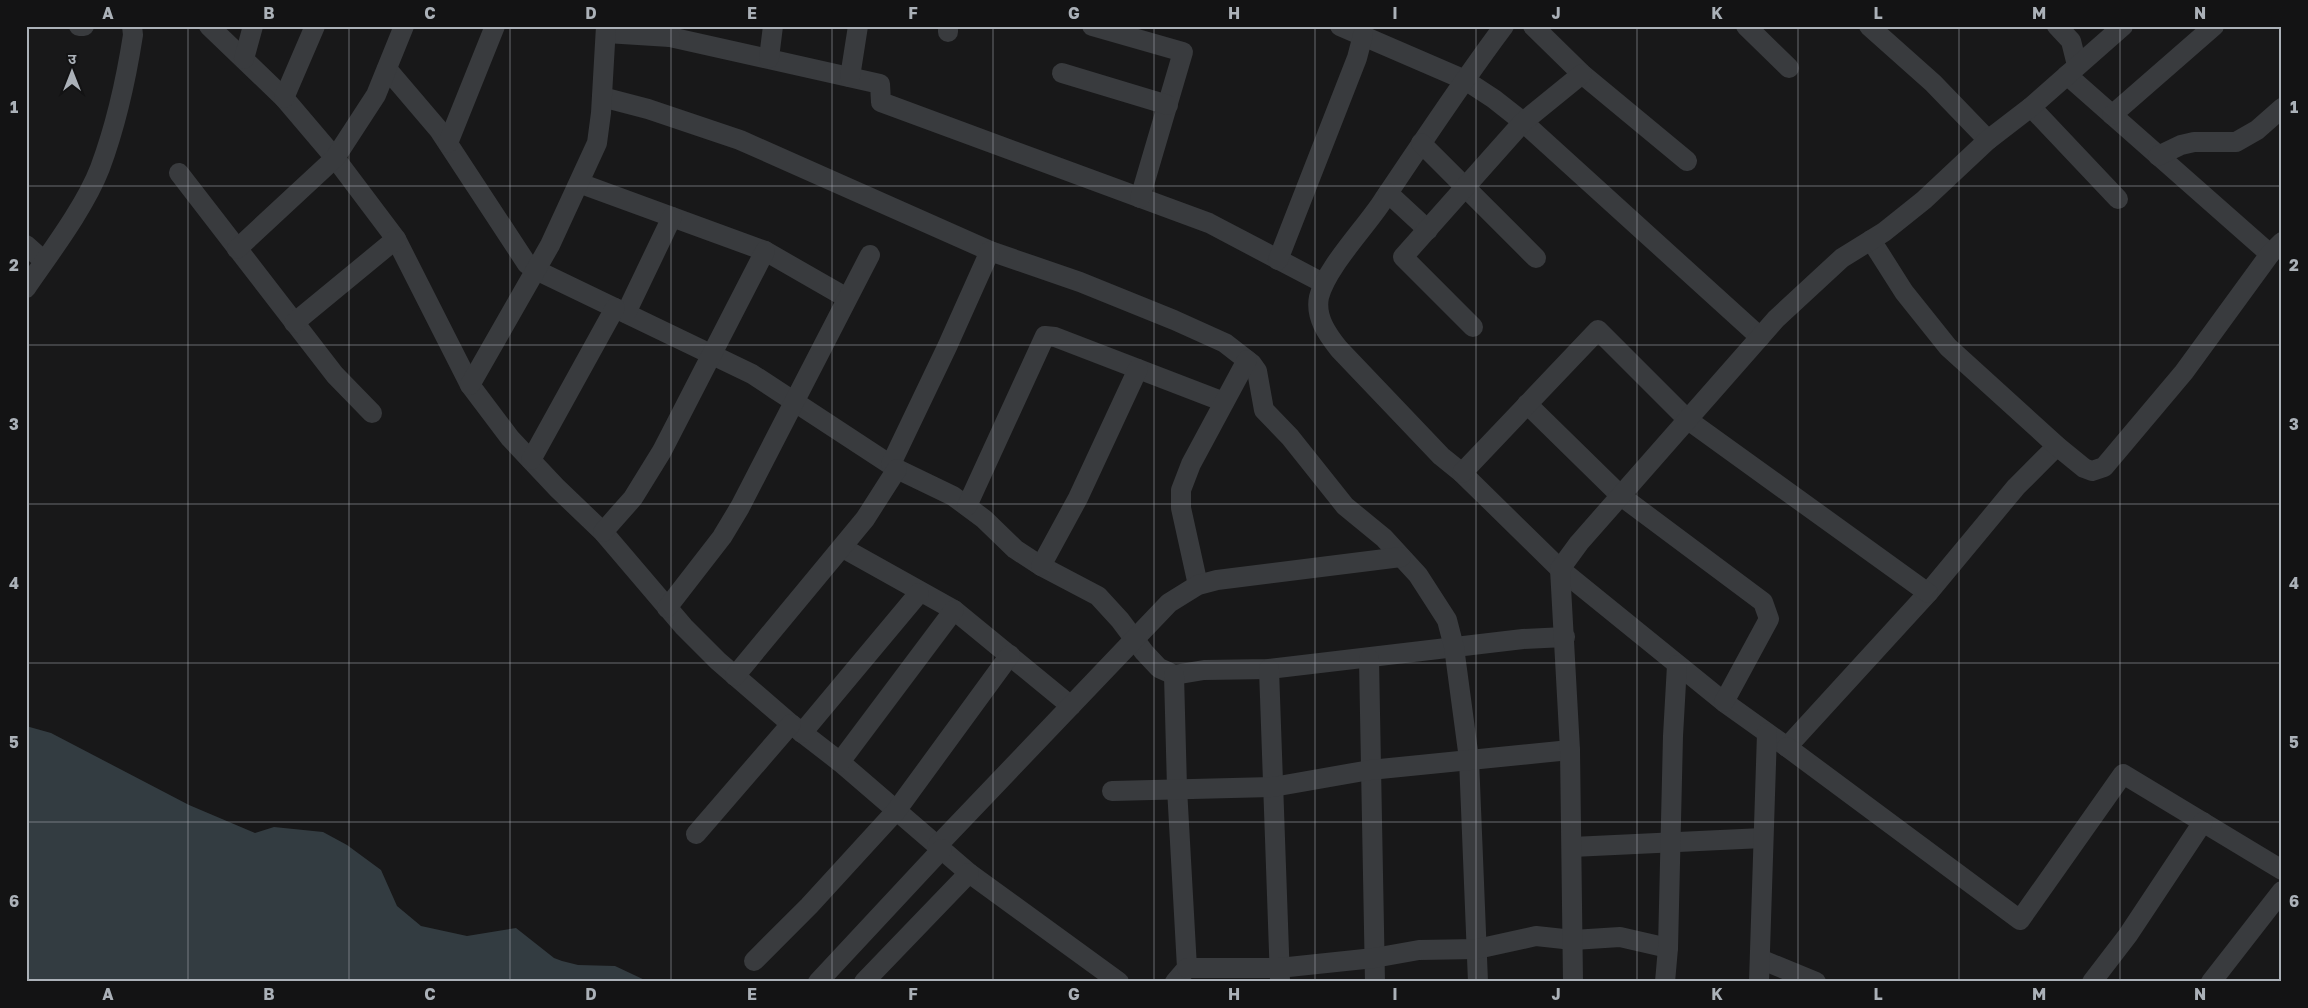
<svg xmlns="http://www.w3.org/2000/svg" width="2308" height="1008" font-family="'Golos Text','Noto Sans Devanagari',sans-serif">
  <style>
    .water { fill: #333c41 }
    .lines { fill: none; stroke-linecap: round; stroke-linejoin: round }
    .minor { stroke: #393b3e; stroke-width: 20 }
    .grid { fill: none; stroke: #abb1b8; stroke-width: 1; stroke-opacity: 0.55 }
    .neatline { fill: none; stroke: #abb1b8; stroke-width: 2 }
    .grid-label { font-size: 16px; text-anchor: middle; font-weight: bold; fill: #abb1b8 }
  </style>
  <rect width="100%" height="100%" fill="#181819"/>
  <!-- water -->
  <path class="water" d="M26,726L51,733L189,805L255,833L274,827L323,832L347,845L381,870L397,906L421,926L467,936L516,928L554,958L562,961L578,965L615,966L649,982H26Z"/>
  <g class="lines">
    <!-- minor -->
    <g class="minor">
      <path d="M79,26H84"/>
      <path d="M209,26L284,98L335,158L396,239L470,385L510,438L557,488L603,532L684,627L718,661L791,724L840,762L969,873L1119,982"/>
      <path d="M671,26L670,37L880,84L881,102L1209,223L1323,283"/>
      <path d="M1092,26L1183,52L1140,198"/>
      <path d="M1340,26L1465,80L1494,99L1523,122L1760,337"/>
      <path d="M1504,26C1461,83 1422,143 1382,202C1365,228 1326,268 1319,297C1315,317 1327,334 1339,349L1441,456L1462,473L1560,569L1724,702L1787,747L1928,593L2016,487L2057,446"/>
      <path d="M1533,26L1582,74L1687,161"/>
      <path d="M1746,26L1789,68"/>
      <path d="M1869,26L1933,83L1988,140"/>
      <path d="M2057,26L2071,41L2077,65"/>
      <path d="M948,32V26"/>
      <path d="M606,33L670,37"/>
      <path d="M769,58L773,26"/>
      <path d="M244,59L253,26"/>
      <path d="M387,69L439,130L527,264L536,270L752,374L897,469L953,496L984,519L1015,549L1041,566L1098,596L1120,620L1144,652L1159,668L1168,672L1174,675L1204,670L1269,669L1523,639L1565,637"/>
      <path d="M1062,73L1168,105"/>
      <path d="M2067,75L2270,254"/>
      <path d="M850,77L858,26"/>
      <path d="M602,97L648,109L740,140L990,251L1080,282L1174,320L1225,343L1252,364L1257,371L1264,410L1290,437L1345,506L1384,538L1418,575L1447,620L1454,647L1469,759L1478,982"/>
      <path d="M284,98L315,26"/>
      <path d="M2031,107L2118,199"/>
      <path d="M2112,115L2214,26"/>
      <path d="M448,143L495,26"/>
      <path d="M1421,143L1536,258"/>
      <path d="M2158,156L2181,145L2194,142H2236L2257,130L2282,108"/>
      <path d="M179,173L335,375L372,413"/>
      <path d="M579,183L765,251L847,298"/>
      <path d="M1388,193L1428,230"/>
      <path d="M1871,240L1904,292L1948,347L2057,446L2084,468L2092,471L2104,467L2184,372L2270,254L2282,242"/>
      <path d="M26,245L44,261"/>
      <path d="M237,249L335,158L376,95L404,26"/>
      <path d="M1278,260L1357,58L1363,35"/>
      <path d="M26,288C50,253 85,207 100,168C116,125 126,80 133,35L132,26"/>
      <path d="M626,313L672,217"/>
      <path d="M294,323L396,239"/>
      <path d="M1473,327L1403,257L1523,122L1582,74"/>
      <path d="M470,385L550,245L597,143L601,113L606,26"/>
      <path d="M1527,404L1621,496L1763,602L1769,619L1724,702"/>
      <path d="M531,460L615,308"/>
      <path d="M891,464L947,347L990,251"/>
      <path d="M1462,473L1598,330L1688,420L1928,593"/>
      <path d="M967,506L1045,336L1055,337L1224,402"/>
      <path d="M603,532L633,498L662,451L765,251"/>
      <path d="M843,548L954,610L1071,706"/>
      <path d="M1041,566L1078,498L1138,369"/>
      <path d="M1198,585L1181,508V490L1191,464L1247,360"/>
      <path d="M667,608L722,537L740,507L870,255"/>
      <path d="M1369,659L1375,982"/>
      <path d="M1269,669L1280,980"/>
      <path d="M1174,675L1177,788L1187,968L1175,982"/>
      <path d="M735,676L865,519L897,469"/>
      <path d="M802,733L919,593"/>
      <path d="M1787,747L2020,920L2123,774L2282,870"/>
      <path d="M840,762L954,610"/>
      <path d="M1112,791L1273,787L1370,770L1570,750"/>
      <path d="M696,834L791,724"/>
      <path d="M937,846L1169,603L1198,585L1217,580L1401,557"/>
      <path d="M1572,847L1763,838"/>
      <path d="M1760,959L1816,982"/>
      <path d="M754,961L809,906L896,811L1010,655"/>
      <path d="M1187,968H1279L1374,958L1419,950L1477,949L1536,936L1573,940L1620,937L1668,948"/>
      <path d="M818,982L942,849"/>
      <path d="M864,982L969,873"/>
      <path d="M1573,982L1570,750L1560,569L1579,543L1776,319L1842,258L1884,232L1924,200L1988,140L2031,107L2123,26"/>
      <path d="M1665,982L1668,948L1673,736L1677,665"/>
      <path d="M1759,982L1767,733"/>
      <path d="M2092,982L2128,935L2203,822"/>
      <path d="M2211,982L2282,891"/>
    </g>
  </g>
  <!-- grid -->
  <path class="grid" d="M188,26V982M349,26V982M510,26V982M671,26V982M832,26V982M993,26V982M1154,26V982M1315,26V982M1476,26V982M1637,26V982M1798,26V982M1959,26V982M2120,26V982M26,186H2282M26,345H2282M26,504H2282M26,663H2282M26,822H2282"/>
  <!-- border -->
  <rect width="2308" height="1008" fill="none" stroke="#131314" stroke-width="55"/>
  <!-- north arrow -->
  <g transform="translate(72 72)" stroke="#131314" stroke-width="4" paint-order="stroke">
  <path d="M0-4L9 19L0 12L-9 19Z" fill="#abb1b8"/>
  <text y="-8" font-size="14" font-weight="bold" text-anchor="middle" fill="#abb1b8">उ</text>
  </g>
  <rect x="28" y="28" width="2252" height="952" class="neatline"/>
  <g class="grid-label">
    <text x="108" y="19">A</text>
    <text x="269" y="19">B</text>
    <text x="430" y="19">C</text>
    <text x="591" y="19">D</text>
    <text x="752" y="19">E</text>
    <text x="913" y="19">F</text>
    <text x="1074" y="19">G</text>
    <text x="1234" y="19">H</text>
    <text x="1395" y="19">I</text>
    <text x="1556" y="19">J</text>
    <text x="1717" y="19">K</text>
    <text x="1878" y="19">L</text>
    <text x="2039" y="19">M</text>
    <text x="2200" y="19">N</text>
    <text x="14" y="113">1</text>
    <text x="2294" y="113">1</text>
    <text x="14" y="271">2</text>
    <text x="2294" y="271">2</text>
    <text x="14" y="430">3</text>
    <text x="2294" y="430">3</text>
    <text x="14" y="589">4</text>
    <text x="2294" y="589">4</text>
    <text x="14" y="748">5</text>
    <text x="2294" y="748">5</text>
    <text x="14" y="907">6</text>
    <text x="2294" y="907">6</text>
    <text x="108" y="1000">A</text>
    <text x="269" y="1000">B</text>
    <text x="430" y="1000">C</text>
    <text x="591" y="1000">D</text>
    <text x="752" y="1000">E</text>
    <text x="913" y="1000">F</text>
    <text x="1074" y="1000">G</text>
    <text x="1234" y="1000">H</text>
    <text x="1395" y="1000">I</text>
    <text x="1556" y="1000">J</text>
    <text x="1717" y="1000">K</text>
    <text x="1878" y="1000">L</text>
    <text x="2039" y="1000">M</text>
    <text x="2200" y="1000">N</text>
  </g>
</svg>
